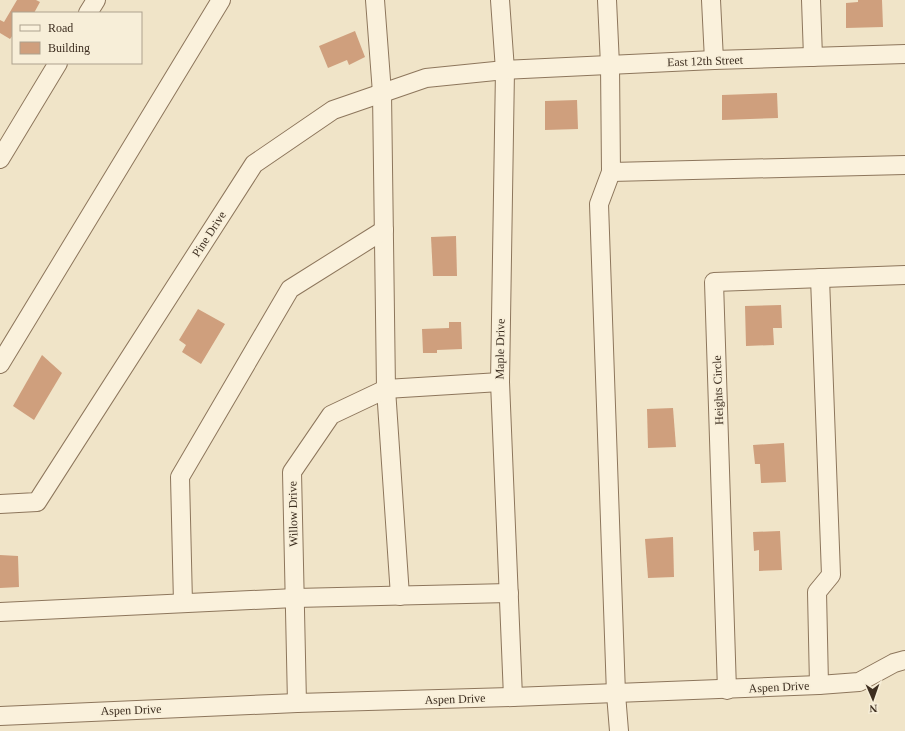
<svg xmlns="http://www.w3.org/2000/svg" width="905" height="731" font-family="'Times New Roman',serif">
  <style>
    .building { fill: #cf9f7d }
    .lines { fill: none; stroke-linecap: round; stroke-linejoin: round }
    .minor-casing { stroke: #8d765c; stroke-width: 20 }
    .minor { stroke: #faf1dc; stroke-width: 18 }
    .labels { text-anchor: middle; stroke-width: 3; stroke-linejoin: round; paint-order: stroke }
    .street-label { font-size: 12px; fill: #3d2e20; stroke: #f7eed8 }
  </style>
  <rect width="100%" height="100%" fill="#f0e4c8"/>
  <!-- building -->
  <g class="building">
    <path d="M17,0H36L40,2L34,13H13V35L10,39L0,33V20L4,22Z"/>
    <path d="M858,0H882L883,27L846,28V3L858,2Z"/>
    <path d="M355,31L365,57L349,65L347,60L328,68L319,46Z"/>
    <path d="M777,93L778,118L722,120V95Z"/>
    <path d="M577,100L578,129L545,130V101Z"/>
    <path d="M456,236L457,276H433L431,237Z"/>
    <path d="M781,305L782,328H773L774,345L746,346L745,306Z"/>
    <path d="M198,309L225,324L201,364L182,352L186,345L179,340Z"/>
    <path d="M449,322H461L462,349L437,350V353H423L422,329L449,328Z"/>
    <path d="M42,355L62,373L34,420L13,406Z"/>
    <path d="M673,408L676,447L648,448L647,409Z"/>
    <path d="M784,443L786,482L761,483L760,464H755L753,445Z"/>
    <path d="M780,531L782,570L759,571V550L754,551L753,532Z"/>
    <path d="M673,537L674,577L648,578L645,539Z"/>
    <path d="M0,555L18,556L19,587L0,588Z"/>
  </g>
  <g class="lines">
    <!-- minor casing -->
    <g class="minor-casing">
      <g id="minor">
        <path d="M375,0L382,93L386,389L400,596"/>
        <path d="M500,0L505,70L500,382L513,697"/>
        <path d="M607,0L610,65L611,172L599,204L616,694L619,731"/>
        <path d="M711,0L714,60"/>
        <path d="M811,0L813,57"/>
        <path d="M88,13L96,0"/>
        <path d="M0,159L58,63"/>
        <path d="M611,172L905,165"/>
        <path d="M0,364L221,0"/>
        <path d="M0,504L37,502L254,164L333,110L426,78L505,70L714,60L905,54"/>
        <path d="M183,603L180,477L290,289L384,230"/>
        <path d="M0,612L295,598L509,593"/>
        <path d="M819,685L817,592L831,575L820,278"/>
        <path d="M727,690L714,282L905,275"/>
        <path d="M297,703L292,472L331,415L386,389L500,382"/>
        <path d="M0,716L297,703L513,697L819,685L859,682L894,663L905,660"/>
      </g>
    </g>
    <!-- minor -->
    <use href="#minor" class="minor"/>
  </g>
  <g class="labels">
    <!-- street labels -->
    <g class="street-label">
      <text transform="translate(705 61) rotate(-2)" y="4">East 12th Street</text>
      <text transform="translate(209 234) rotate(-57)" y="4">Pine Drive</text>
      <text transform="translate(500 349) rotate(-89)" y="4">Maple Drive</text>
      <text transform="translate(718 390) rotate(-92)" y="4">Heights Circle</text>
      <text transform="translate(293 514) rotate(-91)" y="4">Willow Drive</text>
      <text transform="translate(779 687) rotate(-3)" y="4">Aspen Drive</text>
      <text transform="translate(455 699) rotate(-2)" y="4">Aspen Drive</text>
      <text transform="translate(131 710) rotate(-2)" y="4">Aspen Drive</text>
    </g>
  </g>
  <!-- legend -->
  <rect x="12" y="12" width="130" height="52" fill="#f7eed8" stroke="#ada18e"/>
  <rect x="20" y="25" width="20" height="6" fill="#faf1dc" stroke="#ada18e"/>
  <text x="48" y="32" font-size="12" fill="#3d2e20">Road</text>
  <rect x="20" y="42" width="20" height="12" fill="#cf9f7d" stroke="#ada18e"/>
  <text x="48" y="52" font-size="12" fill="#3d2e20">Building</text>
  <!-- north arrow -->
  <g transform="translate(873 699) rotate(178)" stroke="#f7eed8" stroke-width="3" paint-order="stroke">
  <path d="M0-3L7 15L0 10L-7 15Z" fill="#3d2e20"/>
  <text y="-6" font-size="11" font-weight="bold" text-anchor="middle" fill="#3d2e20">N</text>
  </g>
</svg>
